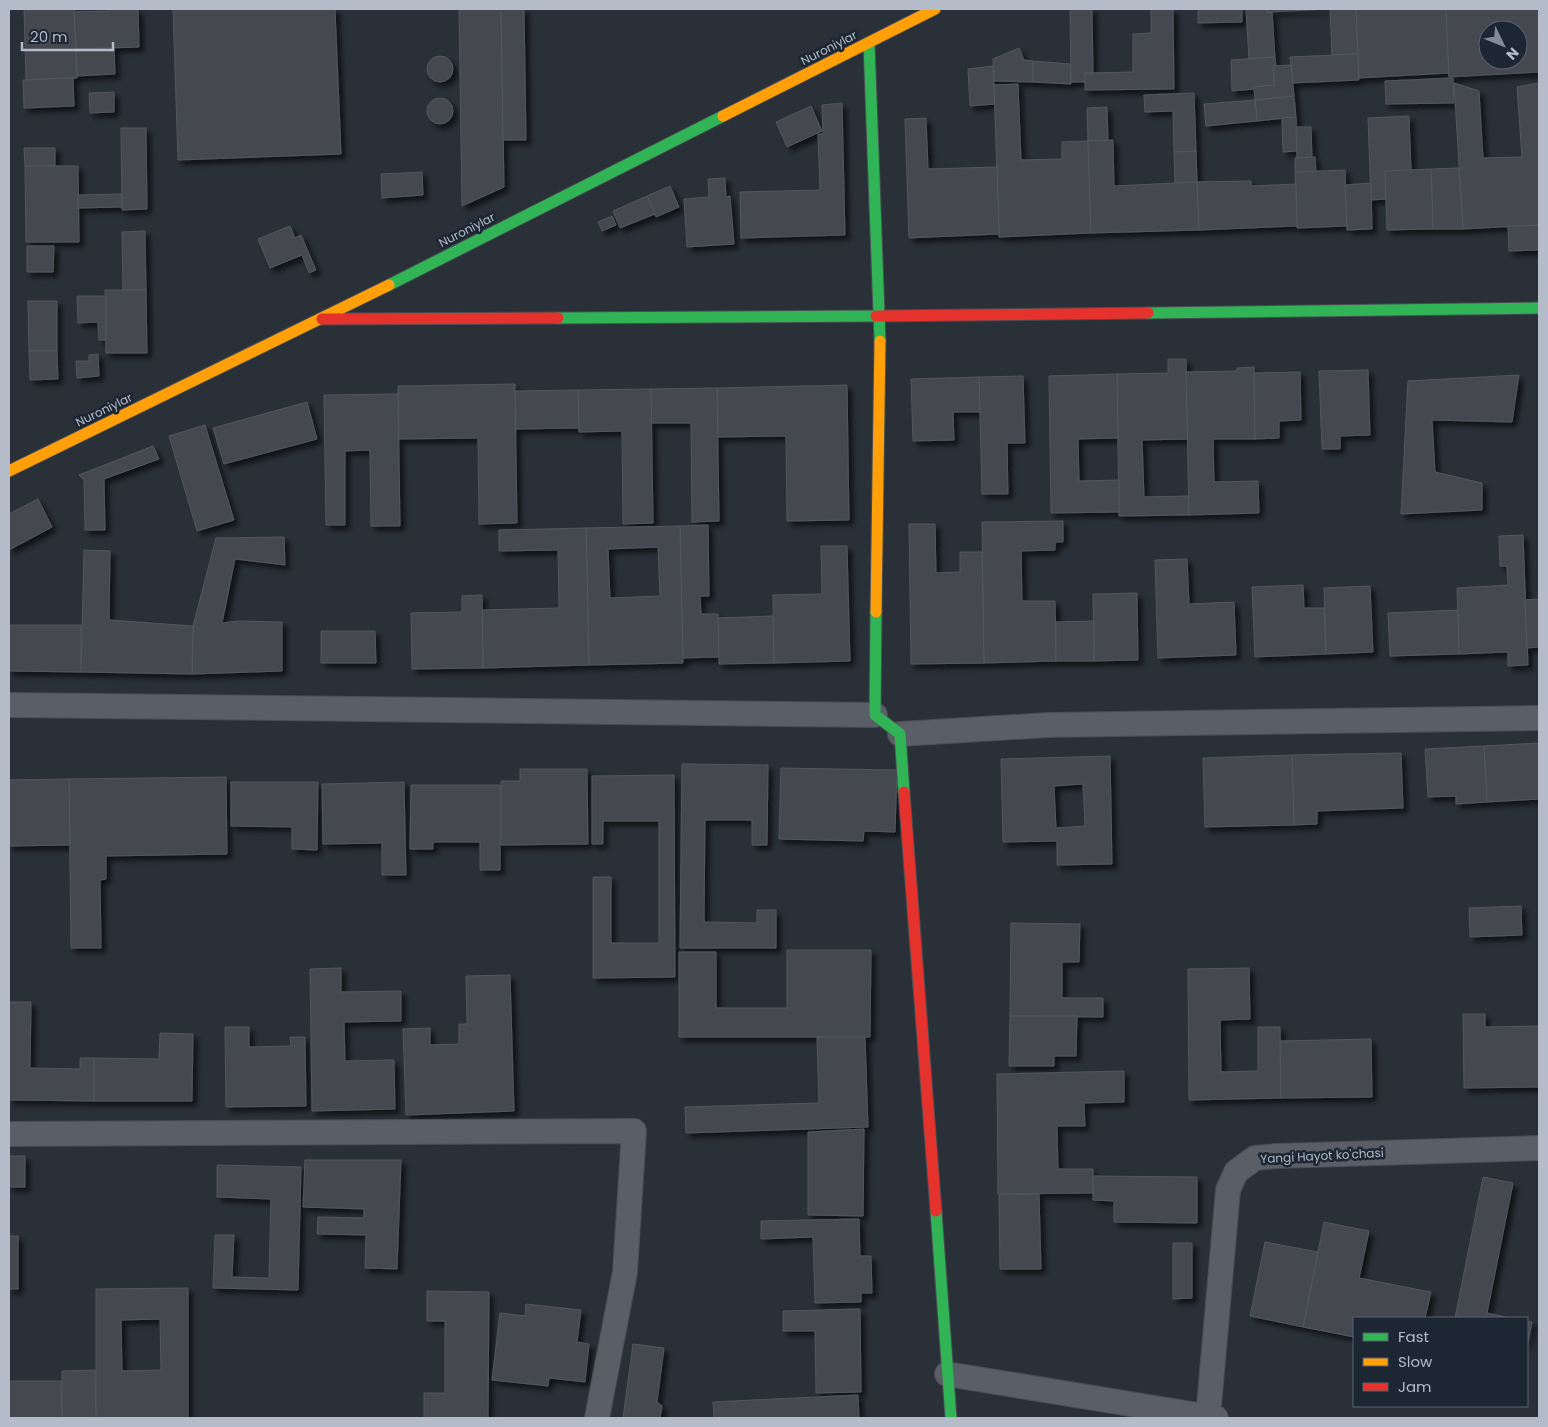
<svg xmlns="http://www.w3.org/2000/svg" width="1548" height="1427" font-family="Poppins,sans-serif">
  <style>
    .building { fill: #444950; stroke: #52575f; fill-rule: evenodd; filter: url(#shadow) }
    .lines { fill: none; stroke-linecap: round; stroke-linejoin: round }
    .street-casing { stroke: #484c53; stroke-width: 26 }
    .fast-casing { stroke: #484c53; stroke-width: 13 }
    .slow-casing { stroke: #484c53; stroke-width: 13 }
    .jam-casing { stroke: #484c53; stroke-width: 13 }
    .street { stroke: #5a5e66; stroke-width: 24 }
    .fast { stroke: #30b455; stroke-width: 11 }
    .slow { stroke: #ff9f0a; stroke-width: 11 }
    .jam { stroke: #e5322d; stroke-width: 11 }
    .labels { text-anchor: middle; stroke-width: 5; stroke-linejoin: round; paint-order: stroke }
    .street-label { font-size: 12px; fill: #b4bcc9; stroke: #1d2633 }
  </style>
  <defs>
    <filter id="shadow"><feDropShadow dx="4.5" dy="4.5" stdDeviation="2.5" flood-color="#0009"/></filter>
  </defs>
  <rect width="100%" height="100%" fill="#2a3038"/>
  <!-- building -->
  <g class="building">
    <path d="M24,9H74L77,78L26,80Z"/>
    <path d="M109,9H138L139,47L76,49L74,12L109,11Z"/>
    <path d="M173,9H335L341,154L178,160Z"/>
    <path d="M459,9H501L504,187L462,206Z"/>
    <path d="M501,9H524L526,140H503Z"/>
    <path d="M1070,9H1092L1093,73H1085V82H1071Z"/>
    <path d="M1151,9H1173L1174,89L1085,90V73L1133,72V34L1151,33Z"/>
    <path d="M1198,9H1242V22L1198,23Z"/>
    <path d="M1246,9H1267V12H1272L1275,57L1249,59Z"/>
    <path d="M1267,9H1356L1358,54L1332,55L1330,9L1267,12Z"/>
    <path d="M1356,9H1446L1449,73L1359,78Z"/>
    <path d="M1446,9H1538L1539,72L1449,77ZM1488,30H1518V60H1488Z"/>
    <path d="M114,48L115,74L77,76L76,49Z"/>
    <path d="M1019,48L1024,60L1033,61V82L994,81L993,59Z"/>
    <path d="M1358,54L1359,80L1293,83L1290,57Z"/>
    <circle cx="440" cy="69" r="13"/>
    <path d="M1275,57L1276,66H1273L1275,85L1254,87L1255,89L1232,91L1231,60Z"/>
    <path d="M1033,61L1070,64L1071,84L1033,82Z"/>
    <path d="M1291,65L1294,96L1255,100L1254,87L1275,85L1273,66Z"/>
    <path d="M993,66L995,104L970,106L968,69Z"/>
    <path d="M73,78L74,106L24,108L23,80Z"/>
    <path d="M1453,78L1454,103L1386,104L1385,81Z"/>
    <path d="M1454,83L1479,91L1483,158L1522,157L1517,87L1539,83V225L1463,229Z"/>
    <path d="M1018,84L1021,160L1062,159V142L1088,141L1091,233L999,237L994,85Z"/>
    <path d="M114,92V112L90,113L89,93Z"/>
    <path d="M1194,93L1196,151L1174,152L1173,111L1145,112L1144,95Z"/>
    <path d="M1294,96L1296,117L1257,121L1255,100Z"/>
    <circle cx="440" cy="111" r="13"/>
    <path d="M1255,100L1257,121L1206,126L1204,104Z"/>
    <path d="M842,103L845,235L741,238L740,192L820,190L818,134H823L822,105Z"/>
    <path d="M811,106L822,131L787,147L776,122Z"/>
    <path d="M1107,107L1108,141H1088L1087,108Z"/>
    <path d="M1409,116L1411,170L1385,171L1386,199L1371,200L1368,118Z"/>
    <path d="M1296,117L1297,151L1283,152L1282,118Z"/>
    <path d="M926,118L928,169L997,167L999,234L909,238L905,119Z"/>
    <path d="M1296,127H1311L1312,157L1297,158Z"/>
    <path d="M121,128H146L147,209L122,210Z"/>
    <path d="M1113,140L1114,186L1197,182L1199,230L1091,233L1088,141Z"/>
    <path d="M24,148H55V166H25Z"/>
    <path d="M1196,151L1197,182L1175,183L1174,152Z"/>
    <path d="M1315,157L1316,172H1295V158Z"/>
    <path d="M25,166H78L79,242H26Z"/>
    <path d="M1459,168L1463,229H1433L1431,169Z"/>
    <path d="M1431,169L1433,229L1387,230L1385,171Z"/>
    <path d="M1345,170L1347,226L1297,228L1295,172Z"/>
    <path d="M422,172L423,195L382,198L381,174Z"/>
    <path d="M725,178L726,197L730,196L734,244L687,247L684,199L709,197L708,179Z"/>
    <path d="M1251,181V186L1296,184L1297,226L1199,230L1197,182Z"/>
    <path d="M1371,183L1372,229L1347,230L1345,185Z"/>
    <path d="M670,186L679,207L656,217L647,196Z"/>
    <path d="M122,194V207L78,208V195Z"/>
    <path d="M647,196L655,214L620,228L613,211Z"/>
    <path d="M612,216L616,225L602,231L598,222Z"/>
    <path d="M1539,225V250L1509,251L1508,226Z"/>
    <path d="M290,226L295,238L301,235L316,270L309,273L302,255L270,268L258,239Z"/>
    <path d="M145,231L146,290H123L122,232Z"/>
    <path d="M27,246H54L53,272H27Z"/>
    <path d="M105,290H146L147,353H106Z"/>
    <path d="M77,296H106V340H99L98,322L78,323Z"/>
    <path d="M28,301H57V351H29Z"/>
    <path d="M29,351H57L58,379L30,380Z"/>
    <path d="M98,354L99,376L77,378L76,361H89V355Z"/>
    <path d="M1168,359H1186L1188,439L1142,440L1144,497L1188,496L1189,515L1119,516L1117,374L1168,373Z"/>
    <path d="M1254,367L1255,439H1213L1214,482L1258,481L1259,513L1189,515L1186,372L1237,371V368Z"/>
    <path d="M1368,370L1370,435L1340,436V449H1322L1319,371Z"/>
    <path d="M1300,372L1301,420L1279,421V438L1255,439L1254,373Z"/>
    <path d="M1117,374L1118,438L1078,439L1079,481L1119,480V512L1051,513L1049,376Z"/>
    <path d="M1519,375L1512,422L1432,420L1435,472L1482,483V510L1401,514L1408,381Z"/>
    <path d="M1023,376L1025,443H1007L1008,494H982L979,377Z"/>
    <path d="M979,377L980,412H953L954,440L913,441L911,379Z"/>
    <path d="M515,384L517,523L479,524L478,438L399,439L398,386Z"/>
    <path d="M847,385L849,520L787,521L786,436L718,437L717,388Z"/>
    <path d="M717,388L719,521L692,522L691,423H651V389Z"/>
    <path d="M651,389L653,523L623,524L622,431L579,432L578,390Z"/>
    <path d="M578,390L579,428L516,429L515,391Z"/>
    <path d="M398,394L400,526H371L370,450L345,451V525H326L324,395Z"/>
    <path d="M307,402L317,439L224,464L213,428Z"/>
    <path d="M205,425L234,520L197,531L169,436Z"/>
    <path d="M153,446L159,459L104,479L105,530H85L84,480L79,475Z"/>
    <path d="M38,499L52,527L9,550V514Z"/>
    <path d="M1063,521V542H1055V550L1021,551L1022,601H1055L1056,661L984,663L982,522Z"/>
    <path d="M909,524H935L936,573L960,572V552H982L984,663L911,664Z"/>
    <path d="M708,525L709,596H700L701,614H718L719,657L683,658L680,526Z"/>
    <path d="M680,526L683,663L589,665L586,528ZM658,547L660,596L610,598L608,549Z"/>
    <path d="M586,528L589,665L483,668L482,610L559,608L558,550L499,551V530Z"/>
    <path d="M1523,535L1528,665L1508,666V652L1459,654L1457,588L1508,585L1507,566H1500L1499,536Z"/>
    <path d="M284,537L285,565L235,559L222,623L238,621L282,622V671L192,674L193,626L216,538Z"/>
    <path d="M821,546H847L850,661L774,663L773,595L822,594Z"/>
    <path d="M84,550L110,551L109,620L193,626L192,674L81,672Z"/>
    <path d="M1187,559L1189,604L1234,602L1236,655L1158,658L1155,560Z"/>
    <path d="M1303,585L1304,608H1324L1326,654L1255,657L1252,587Z"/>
    <path d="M1370,586L1373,652L1326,654L1324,588Z"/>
    <path d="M1137,593L1138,660L1094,661L1093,594Z"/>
    <path d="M482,595L483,668L412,669L411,613L462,612V596Z"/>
    <path d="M1539,599V647L1527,648L1525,600Z"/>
    <path d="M1458,610L1459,654L1390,656L1388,613Z"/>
    <path d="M773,616L774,663L719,664L718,618Z"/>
    <path d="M1094,621V661H1056V622Z"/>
    <path d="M9,625H81V672L9,671Z"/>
    <path d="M321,631H375L376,663H321Z"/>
    <path d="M1539,743V799L1487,802L1484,746Z"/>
    <path d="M1484,746L1487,802L1456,804V796L1428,797L1425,749Z"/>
    <path d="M1401,753L1403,808L1317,811V824L1294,825L1292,755Z"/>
    <path d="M1292,755L1294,825L1205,827L1203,758Z"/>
    <path d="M1110,756L1112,864L1057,865V841L1003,842L1001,759ZM1083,784L1085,826L1056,828L1054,786Z"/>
    <path d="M682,764L768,765L767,845H752V820H705L704,922L757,923V910H776V948H680Z"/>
    <path d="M781,768L897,770L895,832L864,831L863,841L779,839Z"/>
    <path d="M520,769H587L588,844L501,845V781H520Z"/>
    <path d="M674,775L675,977L593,978V877H611V943H659V821H603V844H592V776Z"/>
    <path d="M226,777L227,854L106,856V879L100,880L101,948H71L69,779Z"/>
    <path d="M69,779L70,845L9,846V780Z"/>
    <path d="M231,782H318L317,850L292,849V827L231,826Z"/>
    <path d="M404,782L406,875H382V843L323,844L322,784Z"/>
    <path d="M411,785H500V870H480V842H433V849H410Z"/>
    <path d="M1521,906L1522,935L1470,937L1469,908Z"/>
    <path d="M1011,923L1080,924L1079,962H1062V998H1103V1017L1010,1016Z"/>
    <path d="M787,950H871L870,1037H679V952H716V1008H787Z"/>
    <path d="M341,968V992L401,991V1021L344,1022L345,1061L394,1060L395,1109L312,1111L310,969Z"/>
    <path d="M1249,968L1250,1019L1220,1020L1221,1072L1258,1071V1027H1280L1281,1098L1189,1100L1188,969Z"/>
    <path d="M510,975L514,1111L406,1115L403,1029L430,1028V1045L459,1044V1024H467L466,976Z"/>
    <path d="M9,1002H31L30,1068L80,1069V1058H94V1101L9,1100Z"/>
    <path d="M1463,1014H1485V1027L1539,1026V1087L1464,1088Z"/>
    <path d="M1010,1016H1077L1076,1056H1054V1066H1009Z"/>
    <path d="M225,1027H249V1047L291,1046L290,1037H305L306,1106L226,1107Z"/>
    <path d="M160,1033L193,1034L192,1101H94V1058L159,1059Z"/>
    <path d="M817,1037H865L868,1127L686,1133L685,1107L819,1103Z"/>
    <path d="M1371,1039L1372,1097L1281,1098L1280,1041Z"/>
    <path d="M1124,1071V1102L1084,1103L1085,1126H1057L1058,1169H1093V1193L998,1194L997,1074Z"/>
    <path d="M864,1129L863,1216L808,1215V1132Z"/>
    <rect x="9" y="1156" width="16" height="31"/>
    <path d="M305,1160H401L397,1269L365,1268L366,1235L317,1234L318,1217L364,1218V1209L303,1207Z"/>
    <path d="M217,1165L301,1167L298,1290L213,1288L215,1235H234L232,1277L269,1278L271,1199L217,1197Z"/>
    <path d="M1093,1176L1197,1177V1223L1114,1222V1201L1093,1200Z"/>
    <path d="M1483,1177L1513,1183L1487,1313L1511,1318H1455Z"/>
    <path d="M1039,1194L1041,1269H1000L999,1195Z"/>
    <path d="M859,1219L860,1256H871L872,1293H861V1302L815,1303L813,1237L761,1239V1221Z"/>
    <path d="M1324,1222L1369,1231L1359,1278L1431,1292L1425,1318H1354V1337L1303,1327Z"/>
    <rect x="9" y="1236" width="9" height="53"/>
    <path d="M1265,1242L1318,1252L1303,1327L1250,1316Z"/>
    <path d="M1173,1243H1192V1298L1173,1299Z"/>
    <path d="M188,1288V1418H96V1289ZM160,1319L161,1370L122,1371L121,1320Z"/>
    <path d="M427,1291L489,1292L488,1418H424V1393H445V1321H427Z"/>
    <path d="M526,1304L581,1310L577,1342L589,1344L585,1382L549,1378L548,1386L492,1380L500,1313L525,1316Z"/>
    <path d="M860,1309L861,1392L816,1393L815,1331H783V1311Z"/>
    <path d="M1527,1321L1532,1322L1527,1348Z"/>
    <path d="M633,1344L664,1348L657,1402L662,1406L660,1418H623Z"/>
    <path d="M95,1370L96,1418H62V1371Z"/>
    <path d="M9,1381H61L62,1418H9Z"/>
    <path d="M858,1395L859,1418H714L713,1402Z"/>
  </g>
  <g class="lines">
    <!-- street casing -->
    <g class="street-casing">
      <g id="street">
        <path d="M9,705L875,715"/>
        <path d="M900,734L1048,725L1539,718"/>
        <path d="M9,1134L634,1131L625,1272L597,1418"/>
        <path d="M947,1374L1216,1418"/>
        <path d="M1208,1417L1228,1190L1236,1172L1255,1158L1277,1156L1539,1148"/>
      </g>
    </g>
    <!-- fast casing -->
    <g class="fast-casing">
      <g id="fast">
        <path d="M869,43L880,341"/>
        <path d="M389,285L723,116"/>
        <path d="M1148,313L1539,308"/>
        <path d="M558,318L876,316"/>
        <path d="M876,612L875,715L900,734L904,792"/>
        <path d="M936,1211L951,1418"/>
      </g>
    </g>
    <!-- slow casing -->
    <g class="slow-casing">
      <g id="slow">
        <path d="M723,116L935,9"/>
        <path d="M9,471L389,285"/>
        <path d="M876,612L880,341"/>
      </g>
    </g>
    <!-- jam casing -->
    <g class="jam-casing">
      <g id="jam">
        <path d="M876,316L1148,313"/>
        <path d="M322,319L558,318"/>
        <path d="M904,792L936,1211"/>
      </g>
    </g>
    <!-- street -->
    <use href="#street" class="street"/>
    <!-- fast -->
    <use href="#fast" class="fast"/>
    <!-- slow -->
    <use href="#slow" class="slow"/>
    <!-- jam -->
    <use href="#jam" class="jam"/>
  </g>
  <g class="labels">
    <!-- street labels -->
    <g class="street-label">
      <text transform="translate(829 48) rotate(-27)" y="4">Nuroniylar</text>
      <text transform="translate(467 230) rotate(-27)" y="4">Nuroniylar</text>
      <text transform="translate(104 410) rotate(-26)" y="4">Nuroniylar</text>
      <text transform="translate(1322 1156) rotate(-3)" y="4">Yangi Hayot ko'chasi</text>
    </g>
  </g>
  <!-- border -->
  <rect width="1548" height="1427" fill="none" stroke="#b4bcc9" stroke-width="20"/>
  <!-- legend -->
  <rect x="1353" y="1317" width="175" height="90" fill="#1d2633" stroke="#59626f"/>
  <rect x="1363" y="1333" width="25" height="8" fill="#30b455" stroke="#59626f"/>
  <text x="1398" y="1342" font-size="15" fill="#b4bcc9">Fast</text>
  <rect x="1363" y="1358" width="25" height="8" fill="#ff9f0a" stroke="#59626f"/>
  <text x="1398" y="1367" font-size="15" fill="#b4bcc9">Slow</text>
  <rect x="1363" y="1383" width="25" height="8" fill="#e5322d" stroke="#59626f"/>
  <text x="1398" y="1392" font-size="15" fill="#b4bcc9">Jam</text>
  <!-- north arrow -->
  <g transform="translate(1503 45) rotate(133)"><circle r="24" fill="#1d2633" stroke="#59626f"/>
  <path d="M0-4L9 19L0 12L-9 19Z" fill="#848b96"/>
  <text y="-8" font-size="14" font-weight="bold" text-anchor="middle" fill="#b4bcc9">N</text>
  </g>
  <!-- scale -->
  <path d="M22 42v8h91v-8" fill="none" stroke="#b4bcc9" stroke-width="2.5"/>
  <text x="30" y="42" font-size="15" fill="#b4bcc9" stroke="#1d2633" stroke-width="4" paint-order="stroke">20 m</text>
</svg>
